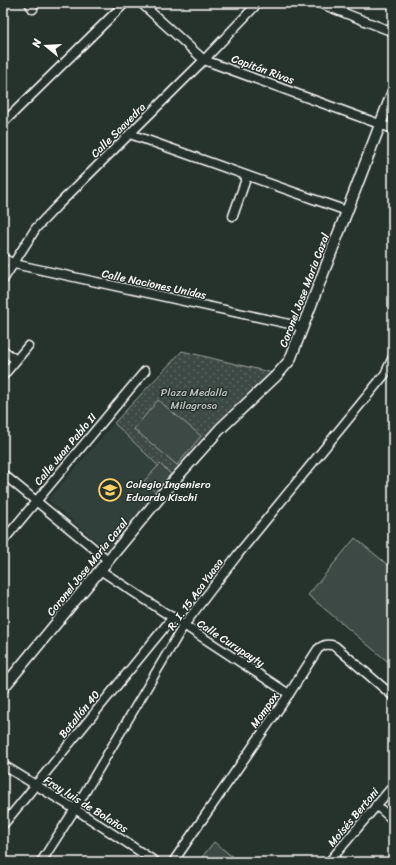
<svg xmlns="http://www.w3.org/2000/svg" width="396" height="865" font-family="Sriracha,sans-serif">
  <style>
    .built { fill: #333f3a }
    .grass { fill: url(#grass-dots); stroke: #9ea4a2 }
    .garden { fill: #3e4944; stroke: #9ea4a2 }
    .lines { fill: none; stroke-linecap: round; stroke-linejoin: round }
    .minor-casing { stroke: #fff; stroke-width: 11 }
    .tertiary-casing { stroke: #fff; stroke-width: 13 }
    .minor { stroke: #26332d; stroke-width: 8 }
    .tertiary { stroke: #26332d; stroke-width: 10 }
    .labels { text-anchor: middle; stroke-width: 3; stroke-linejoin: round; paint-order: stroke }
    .street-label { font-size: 11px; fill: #fff; stroke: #26332d }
    .park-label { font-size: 11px; fill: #bbbfbe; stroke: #26332d }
    .poi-label { font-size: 11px; fill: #fff; stroke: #26332d; text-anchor: start }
  </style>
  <defs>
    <pattern id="grass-dots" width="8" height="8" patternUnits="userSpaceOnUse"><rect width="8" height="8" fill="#3e4944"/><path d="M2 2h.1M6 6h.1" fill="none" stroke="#5b6460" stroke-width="1.8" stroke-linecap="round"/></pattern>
  </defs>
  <rect width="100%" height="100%" fill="#26332d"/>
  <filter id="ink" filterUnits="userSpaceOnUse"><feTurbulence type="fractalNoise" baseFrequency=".025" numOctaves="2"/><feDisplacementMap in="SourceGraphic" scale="8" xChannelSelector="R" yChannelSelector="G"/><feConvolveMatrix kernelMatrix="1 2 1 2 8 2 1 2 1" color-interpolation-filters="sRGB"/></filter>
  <g filter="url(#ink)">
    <!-- built -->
    <path class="built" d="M114,423L173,480L108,551L48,500Z"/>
    <!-- grass -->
    <path class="grass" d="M182,351L273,373L173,480L114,423Z"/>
    <!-- garden -->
    <g class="garden">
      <path d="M158,400L201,436L177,465L134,429Z"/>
      <path d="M160,464L171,474L155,492L144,481Z"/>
      <path d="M355,538L393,569V666L308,595Z"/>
      <path d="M214,842L239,862H198Z"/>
    </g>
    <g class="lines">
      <!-- minor casing -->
      <g class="minor-casing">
        <g id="minor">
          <path d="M29,3L33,9"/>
          <path d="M141,3L204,60L393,129"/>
          <path d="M319,3L393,32"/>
          <path d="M3,123L125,3"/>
          <path d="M130,134L347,211"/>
          <path d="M233,216L247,176"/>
          <path d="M3,258L14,264L303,327"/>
          <path d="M3,280L36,228L57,206L204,60L258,3"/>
          <path d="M3,350L16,360"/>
          <path d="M3,376L28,346"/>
          <path d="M3,474L108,560"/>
          <path d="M3,541L145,371"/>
          <path d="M100,570L289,694"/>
          <path d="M3,765L75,809L156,862"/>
          <path d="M376,805L393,820"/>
          <path d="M3,825L173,617"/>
          <path d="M41,862L75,809L184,625L239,553L385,374L393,357"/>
          <path d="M173,862L289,694L318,649C324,644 328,644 335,646L393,696"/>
          <path d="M329,862L393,786"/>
        </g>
      </g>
      <!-- tertiary casing -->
      <g class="tertiary-casing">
        <path id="tertiary" d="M3,688L170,485L220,429L276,376L290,360L393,91"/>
      </g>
      <!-- minor -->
      <use href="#minor" class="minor"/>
      <!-- tertiary -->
      <use href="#tertiary" class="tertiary"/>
    </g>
  </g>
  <!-- icons -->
  <defs>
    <g id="school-ring" transform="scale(1.15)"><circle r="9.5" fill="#26332d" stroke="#ffd166" stroke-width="1.5"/><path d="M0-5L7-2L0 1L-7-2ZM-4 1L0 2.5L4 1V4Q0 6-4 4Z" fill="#ffd166"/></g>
  </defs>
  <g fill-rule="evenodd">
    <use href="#school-ring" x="110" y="490"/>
  </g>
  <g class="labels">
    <!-- street labels -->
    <g class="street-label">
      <text transform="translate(263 69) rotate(20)" y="4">Capitán Rivas</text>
      <text transform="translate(118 130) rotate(-45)" y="4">Calle Saavedra</text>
      <text transform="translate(154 284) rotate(12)" y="4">Calle Naciones Unidas</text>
      <text transform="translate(304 290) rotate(-69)" y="4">Coronel Jose Maria Cazal</text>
      <text transform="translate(65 449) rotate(-50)" y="4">Calle Juan Pablo II</text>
      <text transform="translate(87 567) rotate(-51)" y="4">Coronel Jose Maria Cazal</text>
      <text transform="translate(195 594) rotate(-54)" y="4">R. I. 15 Aca Yuasa</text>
      <text transform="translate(231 643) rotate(33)" y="4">Calle Curupayty</text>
      <text transform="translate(264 710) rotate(-55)" y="4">Mompox</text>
      <text transform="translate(79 714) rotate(-51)" y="4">Batallón 40</text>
      <text transform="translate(86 804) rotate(32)" y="4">Fray luis de Bolaños</text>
      <text transform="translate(353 817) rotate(-50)" y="4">Moisés Bertoni</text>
    </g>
    <!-- park labels -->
    <g class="park-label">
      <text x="194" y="396">Plaza Medalla<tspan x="194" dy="13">Milagrosa</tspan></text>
    </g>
    <!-- poi labels -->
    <g class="poi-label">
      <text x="126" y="488">Colegio Ingeniero<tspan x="126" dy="13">Eduardo Kischi</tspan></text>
    </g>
  </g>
  <!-- margin -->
  <rect width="396" height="865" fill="none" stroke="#26332d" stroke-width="16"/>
  <rect x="8" y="8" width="380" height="849" fill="none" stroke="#fff" stroke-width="1.5" filter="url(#ink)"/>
  <!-- north arrow -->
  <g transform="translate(46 46) rotate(288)" stroke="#26332d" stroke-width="3" paint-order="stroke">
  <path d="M0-3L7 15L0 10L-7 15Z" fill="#ffffff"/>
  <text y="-6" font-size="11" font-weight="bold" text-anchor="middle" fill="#ffffff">N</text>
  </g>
</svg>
